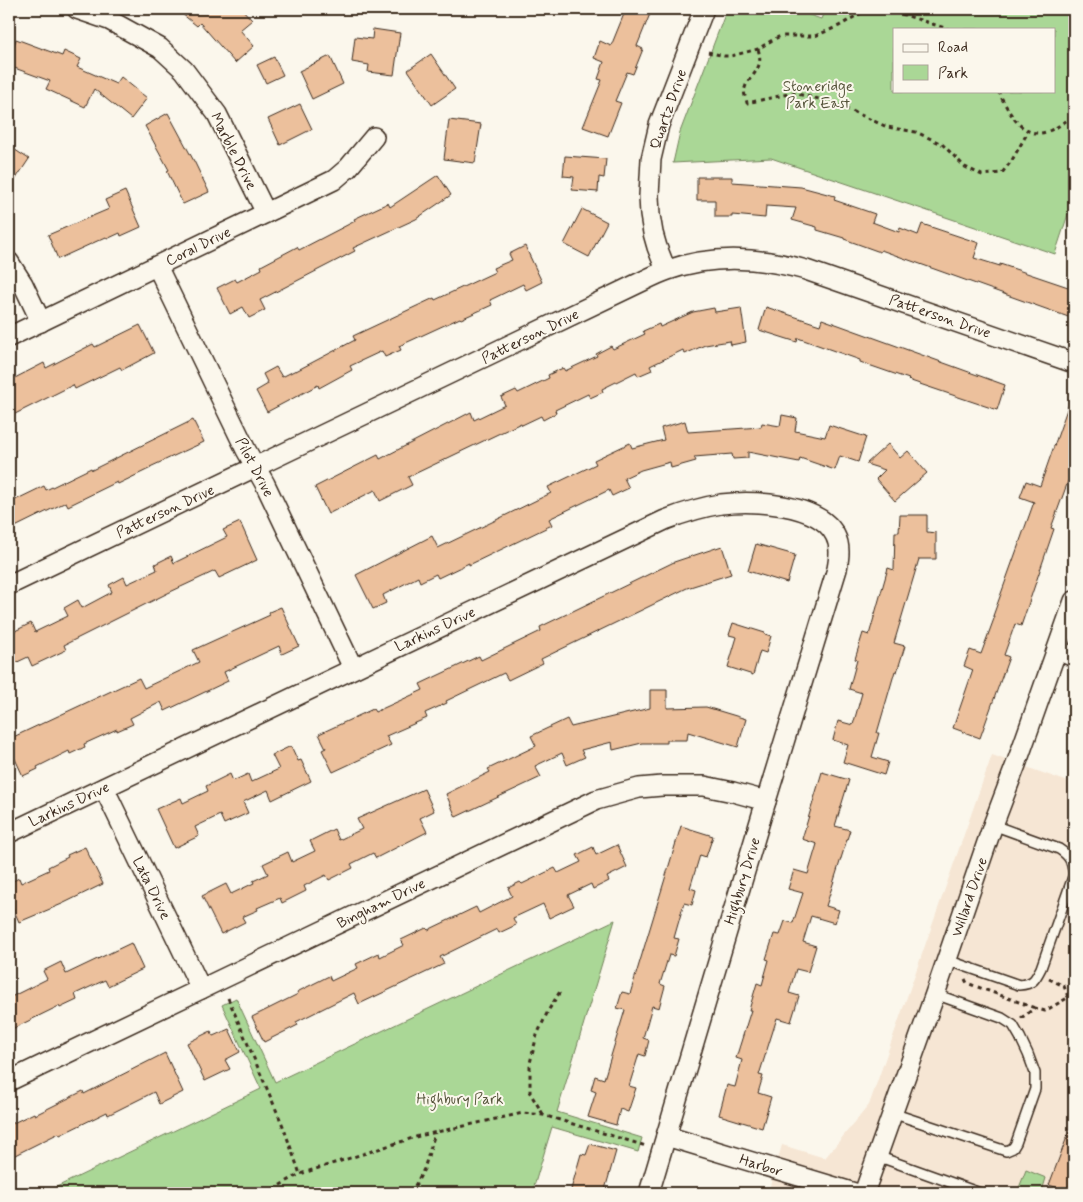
<svg xmlns="http://www.w3.org/2000/svg" width="1083" height="1202" font-family="Mynerve,sans-serif">
  <style>
    .built { fill: #f6e6d4 }
    .green { fill: #aad796; stroke: #72805a; fill-rule: evenodd }
    .building { fill: #ecc09c; stroke: #3b2a1e }
    .lines { fill: none; stroke-linecap: round; stroke-linejoin: round }
    .lane-casing { stroke: #3b2a1e; stroke-width: 12 }
    .street-casing { stroke: #3b2a1e; stroke-width: 22 }
    .path { stroke: #3b2a1e; stroke-width: 3; stroke-dasharray: 4 4; stroke-linecap: butt }
    .lane { stroke: #fbf7ec; stroke-width: 9 }
    .street { stroke: #fbf7ec; stroke-width: 19 }
    .labels { text-anchor: middle; stroke-width: 4; stroke-linejoin: round; paint-order: stroke }
    .park-label { font-size: 15px; fill: #57553c; stroke: #fbf7ec }
    .street-label { font-size: 15px; fill: #3b2a1e; stroke: #fbf7ec }
  </style>
  <rect width="100%" height="100%" fill="#fbf7ec"/>
  <filter id="ink" filterUnits="userSpaceOnUse"><feTurbulence type="fractalNoise" baseFrequency=".02" numOctaves="2"/><feDisplacementMap in="SourceGraphic" scale="10" xChannelSelector="R" yChannelSelector="G"/><feConvolveMatrix kernelMatrix="1 2 1 2 8 2 1 2 1" color-interpolation-filters="sRGB"/></filter>
  <g filter="url(#ink)">
    <!-- built -->
    <path class="built" d="M992,755L1074,784V1193H768L782,1145L825,1158L869,1105Z"/>
    <!-- green -->
    <g class="green">
      <path d="M727,9H793L821,19L825,9H1074V196L1055,254L771,158L673,163L680,132ZM894,29H1054V91H894Z"/>
      <path d="M615,920L557,1112L642,1138L638,1152L552,1127L532,1193H44L261,1089L222,1005L236,998L275,1082Z"/>
      <path d="M1026,1170L1046,1178L1042,1191L1047,1193H1017Z"/>
    </g>
    <!-- building -->
    <g class="building">
      <path d="M176,9H242L252,20L240,30L254,46L235,63L200,23L197,26Z"/>
      <path d="M626,9H652L637,46L643,49L633,74L627,72L615,101L621,103L608,136L583,127L602,80L598,79L604,62L594,58L600,41L611,46Z"/>
      <path d="M373,29L400,33L394,75L368,72L369,65L352,62L355,37L372,39Z"/>
      <path d="M16,39L62,56L64,51L81,59L77,67L116,84L121,77L147,98L131,119L94,89L85,107L46,89L50,81L9,66V60Z"/>
      <path d="M431,54L455,89L432,105L408,70Z"/>
      <path d="M330,56L343,84L312,99L299,71Z"/>
      <path d="M274,57L283,75L266,83L257,65Z"/>
      <path d="M300,104L312,129L280,145L268,119Z"/>
      <path d="M168,113L195,163L209,192L183,204L167,171L169,170L145,126Z"/>
      <path d="M449,120L481,124L475,163L444,159Z"/>
      <path d="M9,146L29,159L9,189Z"/>
      <path d="M565,156L606,159L604,178L599,177L598,192L572,190L574,177L563,176Z"/>
      <path d="M438,175L451,195L416,219L353,248L355,251L260,300L265,310L249,318L243,307L230,314L217,288L235,279L237,282L262,269L261,266L297,247L299,250L355,221L354,219L388,203L390,207Z"/>
      <path d="M697,177H732V182L801,187L835,196L834,200L875,214L872,222L899,232L900,228L918,235L922,224L979,243L974,258L1000,266V264L1074,289V319L881,250L880,252L844,239V238L817,230V227L792,220L796,208L766,206L765,218L732,215V217H715V200H697Z"/>
      <path d="M125,191L141,227L121,236L120,233L107,239L106,237L58,259L48,235L109,209L105,200Z"/>
      <path d="M582,209L607,222L589,257L564,244Z"/>
      <path d="M525,246L542,282L526,290L523,284L490,300L492,305L461,319L460,318L399,346L401,350L385,357L382,351L350,366L352,370L319,388L318,385L267,412L256,391L268,384L263,374L276,367L282,377L296,370V371L355,340L353,336L434,298L435,300L495,272L493,268L512,260L509,254Z"/>
      <path d="M766,307L820,325L822,319L1005,385L997,410L908,380L909,379L860,362V360L798,338L797,342L759,330Z"/>
      <path d="M714,308L715,312L741,308L746,342L731,345L730,341L705,345L685,354L683,350L650,366L652,370L638,376L636,372L602,389L603,392L590,398L588,394L555,410L556,413L543,420L541,416L522,425L521,423L408,477L412,485L380,501L375,490L328,514L315,487L378,455L380,459L471,412L474,420L505,405L501,397L516,390L518,393L549,378L548,375L563,368L565,371L597,356L596,354L611,346L613,349L645,334L643,331L659,324L660,327L693,312Z"/>
      <path d="M140,325L154,353L122,370L120,367L75,389L73,385L9,417V381L44,363L46,368L93,344L95,347Z"/>
      <path d="M1073,392H1074V465L1051,528L1054,529L1021,626L1015,624L1004,655L1009,657L980,738L953,728L973,670L964,666L970,650L981,654L995,616H993L1034,502L1020,497L1026,481L1040,486Z"/>
      <path d="M782,415L797,418L795,431L825,437L829,425L866,437L858,462L840,456L835,470L800,458L799,462L748,452V458L733,459L732,454L694,457L696,461L671,468L670,462L641,470L624,478L629,488L612,496L609,490L549,519L552,525L469,565V563L438,578L436,574L420,582L418,577L383,595L386,603L373,609L356,575L432,536L438,548L492,522L551,493L548,487L596,464L594,460L630,443L632,448L664,440L661,428L685,421L688,432L761,427L762,423L780,426Z"/>
      <path d="M193,420L204,442L150,467L151,468L118,484L117,482L68,506L66,502L9,530V503L44,486L46,490L91,468L92,470Z"/>
      <path d="M888,444L900,458L908,451L927,473L895,501L876,479L885,470L866,464Z"/>
      <path d="M900,515H927V532L936,533V559H919L894,643L905,646L897,672L895,671L877,733H879L872,757L888,762L884,775L843,762L848,745L833,740L838,721L853,725L862,693L849,689L857,660L855,659L863,633L869,635L888,568L894,570L895,532H899Z"/>
      <path d="M240,522L257,560L219,578L215,571L168,593L64,645L66,650L32,666L28,657L9,666V634L31,623L35,632L68,616L64,608L78,600L82,608L112,592L109,585L124,577L127,584L157,570L155,564L171,556L174,563L227,537L223,530Z"/>
      <path d="M756,544L795,555L787,583L748,571Z"/>
      <path d="M722,546L731,574L687,588L541,659L543,663L508,680L504,673L446,701L447,703L425,713L427,718L386,736L391,745L333,772L322,750L326,748L319,734L373,709L375,712L423,690L420,684L479,656L481,660L541,631L540,627L674,562Z"/>
      <path d="M281,607L299,646L282,654L279,646L224,672L228,681L165,711L161,702L130,718L133,724L117,731V729L84,744L85,747L70,754L69,751L37,767L38,769L23,776L9,746V739L139,678L144,688L199,662L193,650L270,615L269,612Z"/>
      <path d="M733,623L765,633V634L771,636L766,653L760,651L753,675L728,667L737,637L729,635Z"/>
      <path d="M650,690H667V708L706,707L746,719L738,747L688,732L687,740H667V743H642L613,750L612,742L581,750L585,757L567,765L562,753L535,766L541,777L456,817L446,794L490,772L488,769L536,746L531,736L567,719L571,727L650,708Z"/>
      <path d="M291,746L298,761L301,760L311,781L272,800L268,790L243,802L248,813L224,824L220,815L195,827L199,836L174,848L156,809L181,798L183,803L208,791L206,786L230,774L233,781L248,774L251,782L279,769L272,755Z"/>
      <path d="M822,772L849,780L835,826L850,830L826,906L839,910L835,923L811,916L803,942L816,946L808,972L796,969L789,993L799,996L791,1022L777,1018L759,1075L763,1076L758,1093L771,1097L762,1128L719,1115L727,1085L735,1087L742,1060L736,1058L751,1010H749L757,983L762,985L769,960L766,959L774,934L780,935L785,921L793,923L803,893L788,889L794,870L808,874L817,844L802,839Z"/>
      <path d="M424,789L434,811L420,818L427,832L376,858L373,853L351,864L353,868L329,880L326,875L304,886L306,891L282,903L280,898L257,908L258,910L242,917L245,922L221,934L202,896L226,884L231,894L254,883L253,881L268,874L263,864L288,852L292,862L315,851L310,841L334,829L339,840L362,829L357,819Z"/>
      <path d="M681,826L713,836L706,857L700,855L690,888L696,890L692,905L684,903L674,938L679,939L674,956L669,955L660,984L665,986L659,1008L652,1006L643,1038L649,1040L645,1056L639,1054L629,1086L636,1088L628,1112L620,1109L616,1125L588,1117L596,1092L591,1090L595,1076L604,1079L625,1010L617,1008L622,992L630,994Z"/>
      <path d="M617,845L627,867L607,877L609,881L593,889L591,884L568,895L574,906L549,918L543,904L513,918L516,925L499,933L497,929L440,957L444,964L359,1004L354,993L296,1022L298,1025L264,1042L252,1017L298,994L297,992L329,976L331,981L358,968L356,964L379,953L380,957L404,945L401,940L426,928L428,930L476,907L479,913L512,896L508,888L520,882L522,884L555,868L558,873L581,862L577,855L593,847L596,855Z"/>
      <path d="M85,847L103,884L62,904L19,922L9,899V883L19,878L21,883L49,870L48,867L68,857L67,855Z"/>
      <path d="M131,943L143,969L108,986L105,980L75,994L77,1000L60,1008L59,1006L12,1029L9,1021V998L47,979L43,971L61,962L66,974Z"/>
      <path d="M229,1029L240,1052L225,1060L230,1069L205,1081L187,1043L211,1031L213,1036Z"/>
      <path d="M165,1053L183,1092L159,1104L154,1092L108,1115L107,1112L60,1135L59,1133L9,1158V1125L34,1113L35,1115L83,1091L84,1094Z"/>
      <path d="M1073,1121L1074,1122V1193L1049,1185Z"/>
      <path d="M590,1144L616,1151L604,1193H570L581,1154L586,1155Z"/>
    </g>
    <g class="lines">
      <!-- lane casing -->
      <g class="lane-casing">
        <g id="lane">
          <path d="M947,960L1019,985C1033,984 1035,980 1041,968L1074,874C1071,861 1071,857 1059,849L993,825"/>
          <path d="M892,1113L1006,1151L1013,1148L1016,1143L1035,1089V1073L1028,1054L1020,1037L1013,1025L1002,1018L935,994"/>
          <path d="M877,1156L980,1193"/>
        </g>
      </g>
      <!-- street casing -->
      <g class="street-casing">
        <g id="street">
          <path d="M77,9L109,20L160,48L184,70L217,114L266,213"/>
          <path d="M9,262L23,284L41,322"/>
          <path d="M157,266L246,450L265,484L353,668"/>
          <path d="M666,270L657,247L653,233L650,215L649,196L651,159L659,125L704,9"/>
          <path d="M9,337L266,213L334,180L348,168L374,137"/>
          <path d="M9,585L643,281C651,277 659,273 668,270C714,254 760,257 806,270L1074,363"/>
          <path d="M1057,650L1074,657"/>
          <path d="M104,788L201,989"/>
          <path d="M9,833L665,520C683,513 702,507 721,504C752,500 819,503 835,535C841,546 839,558 837,569L766,801L649,1193"/>
          <path d="M9,1081L596,800L639,788L662,786H704L733,792L766,801"/>
          <path d="M666,1136L855,1193"/>
          <path d="M864,1193L935,994L993,825L1017,762L1074,601"/>
        </g>
      </g>
      <!-- path -->
      <g class="path">
        <path d="M886,9L948,29"/>
        <path d="M758,49C762,62 759,68 751,78C748,81 746,84 745,88C743,93 746,98 747,103L793,93L819,99L852,111L887,127L916,132L942,144L965,167L982,175L1002,173L1012,160L1028,132"/>
        <path d="M708,52L724,56H731L758,49L774,39L781,36H815L839,26L866,10L870,9"/>
        <path d="M998,91C1009,112 1023,143 1051,130C1059,127 1067,120 1074,115"/>
        <path d="M965,979L967,983L1035,1008"/>
        <path d="M1049,979L1064,986L1068,997"/>
        <path d="M228,998L283,1126L300,1174"/>
        <path d="M1021,1018L1035,1008L1045,1011L1074,994"/>
        <path d="M543,1114L530,1093V1063L537,1035L548,1011L561,990"/>
        <path d="M266,1193L300,1174L419,1136L523,1113L543,1115L646,1146"/>
        <path d="M411,1193L424,1169L435,1133"/>
      </g>
      <!-- lane -->
      <use href="#lane" class="lane"/>
      <!-- street -->
      <use href="#street" class="street"/>
    </g>
  </g>
  <g class="labels">
    <!-- park labels -->
    <g class="park-label">
      <text x="818" y="91">Stoneridge<tspan x="818" dy="17">Park East</tspan></text>
      <text x="460" y="1104">Highbury Park</text>
    </g>
    <!-- street labels -->
    <g class="street-label">
      <text transform="translate(668 109) rotate(-71)" y="5">Quartz Drive</text>
      <text transform="translate(234 151) rotate(63)" y="5">Marble Drive</text>
      <text transform="translate(198 246) rotate(-26)" y="5">Coral Drive</text>
      <text transform="translate(940 316) rotate(19)" y="5">Patterson Drive</text>
      <text transform="translate(530 336) rotate(-26)" y="5">Patterson Drive</text>
      <text transform="translate(255 467) rotate(62)" y="5">Pilot Drive</text>
      <text transform="translate(165 511) rotate(-25)" y="5">Patterson Drive</text>
      <text transform="translate(435 629) rotate(-25)" y="5">Larkins Drive</text>
      <text transform="translate(69 804) rotate(-25)" y="5">Larkins Drive</text>
      <text transform="translate(742 881) rotate(-73)" y="5">Highbury Drive</text>
      <text transform="translate(152 888) rotate(64)" y="5">Lata Drive</text>
      <text transform="translate(969 897) rotate(-71)" y="5">Willard Drive</text>
      <text transform="translate(381 903) rotate(-26)" y="5">Bingham Drive</text>
      <text transform="translate(761 1165) rotate(17)" y="5">Harbor</text>
    </g>
  </g>
  <!-- margin -->
  <rect width="1083" height="1202" fill="none" stroke="#fbf7ec" stroke-width="30"/>
  <rect x="15" y="15" width="1053" height="1172" fill="none" stroke="#3b2a1e" stroke-width="2" filter="url(#ink)"/>
  <!-- legend -->
  <rect x="893" y="28" width="162" height="65" fill="#fbf7ec" stroke="#aea59a"/>
  <rect x="903" y="44" width="25" height="8" fill="#fbf7ec" stroke="#aea59a"/>
  <text x="938" y="52" font-size="15" fill="#3b2a1e">Road</text>
  <rect x="903" y="65" width="25" height="15" fill="#aad796" stroke="#aea59a"/>
  <text x="938" y="78" font-size="15" fill="#3b2a1e">Park</text>
</svg>
